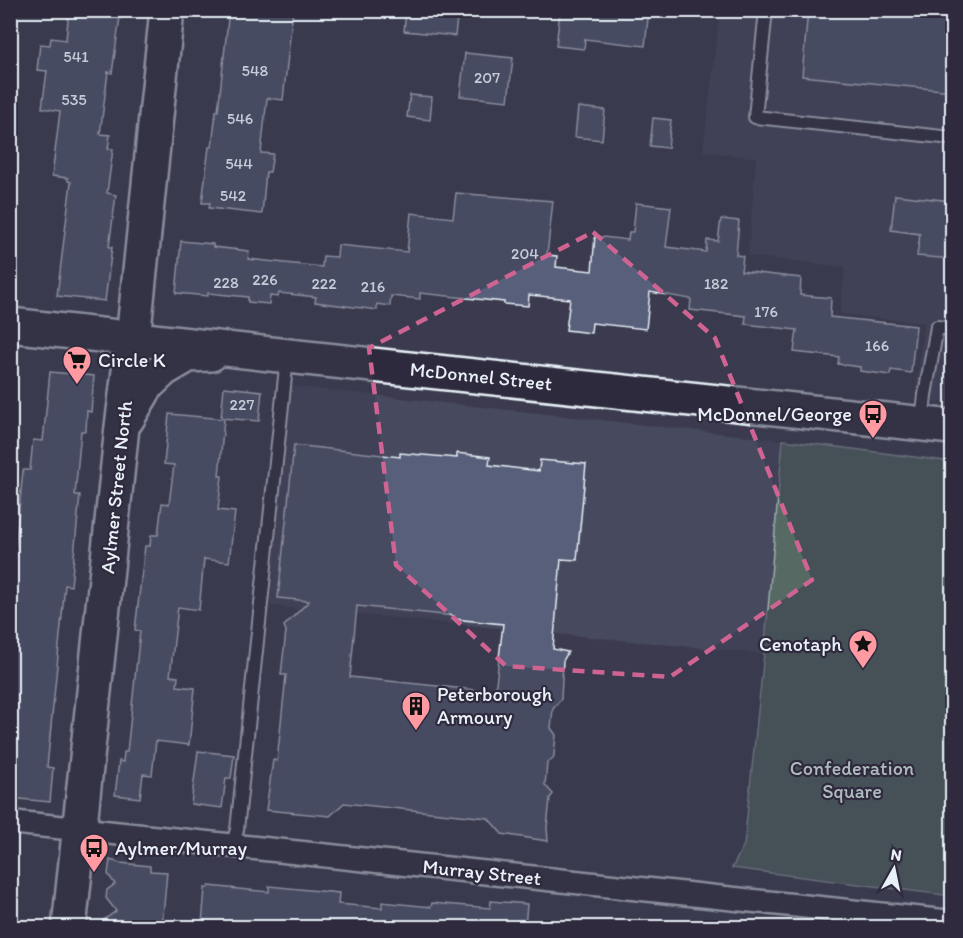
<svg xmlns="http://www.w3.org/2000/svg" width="963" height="938" font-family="Itim,sans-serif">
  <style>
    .built { fill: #47485f }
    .green { fill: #566a64; stroke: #9faeae; stroke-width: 1.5 }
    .building { fill: #585e7a; stroke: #e8f1f8; stroke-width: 1.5; fill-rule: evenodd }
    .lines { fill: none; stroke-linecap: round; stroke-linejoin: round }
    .lane-casing { stroke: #e8f1f8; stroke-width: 16 }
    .street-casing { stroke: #e8f1f8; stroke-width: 27 }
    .secondary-casing { stroke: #e8f1f8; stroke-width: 38 }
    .lane { stroke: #2f2a3d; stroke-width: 12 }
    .street { stroke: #2f2a3d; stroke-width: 22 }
    .secondary { stroke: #2f2a3d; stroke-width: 33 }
    .marked { fill: none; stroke: #cf6492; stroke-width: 4.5; stroke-dasharray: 12 8; stroke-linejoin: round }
    .labels { text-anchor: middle; stroke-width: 4.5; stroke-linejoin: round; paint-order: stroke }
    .number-label { font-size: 16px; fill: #c4ccd8 }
    .poi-label { font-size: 20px; fill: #e8f1f8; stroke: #2f2a3d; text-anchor: start }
    .street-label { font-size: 20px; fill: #e8f1f8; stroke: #2f2a3d }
    .park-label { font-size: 20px; fill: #aebbbd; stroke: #2f2a3d }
  </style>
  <rect width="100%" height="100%" fill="#3b3a4f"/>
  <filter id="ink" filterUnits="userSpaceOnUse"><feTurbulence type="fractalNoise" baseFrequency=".0167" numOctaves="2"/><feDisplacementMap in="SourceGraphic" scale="12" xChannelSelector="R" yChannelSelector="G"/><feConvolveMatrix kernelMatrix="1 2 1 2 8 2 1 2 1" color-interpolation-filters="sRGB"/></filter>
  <g filter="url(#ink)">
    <!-- built -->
    <g class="built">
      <path d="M720,11H952V403L915,400L924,323L840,314L845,267L748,256L756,158L703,151Z"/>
      <path d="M291,386L783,440L764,654L270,606Z"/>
    </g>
    <!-- green -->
    <path class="green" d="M783,440L952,462V896L732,868L744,845L764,654Z"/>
    <!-- building -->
    <g class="building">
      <path d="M69,10H121L112,73L108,72L100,134L110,135L108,149H113L107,193L116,195L109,247H112L105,301L57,296L71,182L68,181V178L52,176L60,111L42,108L47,71L37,70L40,44L50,45L51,38L66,40Z"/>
      <path d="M229,10H293L283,100L267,98L261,153L273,154L270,172H266L262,214L209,208L210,203H202L209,147H212L216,111H218Z"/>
      <path d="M406,10H458L455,36L404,31Z"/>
      <path d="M568,10H649L645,46L585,39L584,49L556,46L560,12L568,13Z"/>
      <path d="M808,10H952V91L802,76Z"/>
      <path d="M465,53L513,58L508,101L460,96Z"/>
      <path d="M410,95L432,97L430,120L407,117Z"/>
      <path d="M578,107L605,110L602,140L575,137Z"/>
      <path d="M653,118L671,120L668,148L650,146Z"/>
      <path d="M456,193L553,201L547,255L557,256L556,267L592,271L595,236L628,240L629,232H633L636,203L671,207L666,247L706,252L707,240L718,241L721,219L739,221L736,255L743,256L741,271L801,278L800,295L831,298L830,317L916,326L911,373L891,370L890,375L860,371V367L838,364L839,357L794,352L797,330L745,324L746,316L690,310L691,299L650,292L646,329L592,323L591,333L566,330L570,299L529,295L528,306L504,304V302L420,293V299L391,296L390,306L377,304V310L315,302L316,297L279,293L278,297L270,296L269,304L248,302V297L208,293V296L176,293L181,241L213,244V247L249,251L248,259L322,267L323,256L337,257L338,245L407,252L411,213L453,218Z"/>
      <path d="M895,195L952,201V259L917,256L920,234L891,230Z"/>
      <path d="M50,372L94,376L91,412L87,411L86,431H81L75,495H80L71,586L65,585L47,767L53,768L50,802L10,798V605L13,577H10V551H15L23,470H30L33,440L43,441Z"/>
      <path d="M224,387L262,391L259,421L221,418Z"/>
      <path d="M169,414L224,419L219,476H222L218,510L235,512L229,562L204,559L199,610L178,607L170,676L178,677L177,686L195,688L189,745L156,741L152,775L143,774L140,798L115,795L119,761L123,762L124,752H127L140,631L135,630L145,546H150L151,535H158L162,503L169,504L174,465L164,464Z"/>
      <path d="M294,445L400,457V453L457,458V453L490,457L489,465L539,471L540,460L586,464L577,560L561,559L553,649L568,652L563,661L561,699L553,709L551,728L556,735L554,755L553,759L547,763L545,785L553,794L550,798L547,828L548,841L502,834L488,818L344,803L330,816L266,810L273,760L277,761L286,675H281L286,631L284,626L309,601L278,598ZM357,606L454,616V619L503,624L495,692L350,677Z"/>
      <path d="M198,751L234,755L231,778H226L222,808L191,804Z"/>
      <path d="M110,860L120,863L150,866V871L167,872L162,927H94L116,911L106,898L107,890L115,884L108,874Z"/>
      <path d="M209,886L269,892V886L339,893L338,904L382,908V902L431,907L432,903L490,908L491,901L527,904L525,927H290L232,922L231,927H205V924H202L205,888H208Z"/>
    </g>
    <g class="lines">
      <!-- lane casing -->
      <g class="lane-casing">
        <g id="lane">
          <path d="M766,10L755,117L952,138"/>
          <path d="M922,423L925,395L937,327L952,329"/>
          <path d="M232,846L237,830L287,358"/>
        </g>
      </g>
      <!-- street casing -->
      <g class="street-casing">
        <path id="street" d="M10,822L952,922"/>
      </g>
      <!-- secondary casing -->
      <g class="secondary-casing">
        <g id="secondary">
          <path d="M10,325L288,356L952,427"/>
          <path d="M127,419L147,385L164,369L188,355L211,354"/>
          <path d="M69,928L122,427L133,339L167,10"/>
        </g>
      </g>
      <!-- lane -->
      <use href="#lane" class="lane"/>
      <!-- street -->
      <use href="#street" class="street"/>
      <!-- secondary -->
      <use href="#secondary" class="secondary"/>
    </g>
  </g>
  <!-- marked area -->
  <path d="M0 0H963V938H0ZM593,232L715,338L812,580L670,677L506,666L396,565L369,348Z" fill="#3b3a4f" fill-opacity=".55" fill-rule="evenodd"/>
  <path class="marked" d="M593,232L715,338L812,580L670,677L506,666L396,565L369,348Z"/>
  <!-- icons -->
  <defs>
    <g id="supermarket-pin" transform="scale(1.5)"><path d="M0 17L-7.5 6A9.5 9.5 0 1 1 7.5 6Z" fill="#ff9aa2" stroke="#2f2a3d"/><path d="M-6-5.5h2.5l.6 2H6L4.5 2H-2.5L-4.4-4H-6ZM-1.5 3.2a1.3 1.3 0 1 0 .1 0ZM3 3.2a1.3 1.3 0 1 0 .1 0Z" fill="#111"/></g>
    <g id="bus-pin" transform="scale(1.5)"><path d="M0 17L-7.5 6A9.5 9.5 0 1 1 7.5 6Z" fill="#ff9aa2" stroke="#2f2a3d"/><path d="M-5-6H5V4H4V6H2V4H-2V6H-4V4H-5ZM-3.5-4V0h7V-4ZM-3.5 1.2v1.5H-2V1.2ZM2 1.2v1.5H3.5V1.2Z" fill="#111"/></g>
    <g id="sight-pin" transform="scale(1.5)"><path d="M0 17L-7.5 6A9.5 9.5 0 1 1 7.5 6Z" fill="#ff9aa2" stroke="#2f2a3d"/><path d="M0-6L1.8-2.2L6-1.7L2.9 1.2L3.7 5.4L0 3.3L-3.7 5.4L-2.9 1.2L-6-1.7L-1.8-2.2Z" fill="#111"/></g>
    <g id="building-pin" transform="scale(1.5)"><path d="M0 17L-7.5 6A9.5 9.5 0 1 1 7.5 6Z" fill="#ff9aa2" stroke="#2f2a3d"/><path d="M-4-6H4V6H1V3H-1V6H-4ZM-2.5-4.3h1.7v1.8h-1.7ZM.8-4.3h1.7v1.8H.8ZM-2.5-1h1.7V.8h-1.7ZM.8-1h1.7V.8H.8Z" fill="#111"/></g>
  </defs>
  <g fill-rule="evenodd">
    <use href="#supermarket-pin" x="77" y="360"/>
    <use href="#bus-pin" x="873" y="414"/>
    <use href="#sight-pin" x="863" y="644"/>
    <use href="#building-pin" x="416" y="706"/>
    <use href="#bus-pin" x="94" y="848"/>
  </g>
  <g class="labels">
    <!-- number labels -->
    <g class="number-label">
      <text x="76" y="62">541</text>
      <text x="255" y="76">548</text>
      <text x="487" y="83">207</text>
      <text x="74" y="105">535</text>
      <text x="240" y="124">546</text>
      <text x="239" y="169">544</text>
      <text x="233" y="201">542</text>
      <text x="525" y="259">204</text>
      <text x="265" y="285">226</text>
      <text x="226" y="288">228</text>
      <text x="324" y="289">222</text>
      <text x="716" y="289">182</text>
      <text x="373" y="292">216</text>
      <text x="766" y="317">176</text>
      <text x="877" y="351">166</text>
      <text x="242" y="410">227</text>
    </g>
    <!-- poi labels -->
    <g class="poi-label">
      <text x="98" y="367">Circle K</text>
      <text x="852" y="421" text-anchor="end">McDonnel/George</text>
      <text x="842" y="651" text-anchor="end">Cenotaph</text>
      <text x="437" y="701">Peterborough<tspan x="437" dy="23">Armoury</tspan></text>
      <text x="115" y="855">Aylmer/Murray</text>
    </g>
    <!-- street labels -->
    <g class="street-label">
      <text transform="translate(481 376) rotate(6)" y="7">McDonnel Street</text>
      <text transform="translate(116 487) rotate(-84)" y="7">Aylmer Street North</text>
      <text transform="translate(482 872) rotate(6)" y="7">Murray Street</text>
    </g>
    <!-- park labels -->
    <g class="park-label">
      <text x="852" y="775">Confederation<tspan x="852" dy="23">Square</tspan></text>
    </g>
  </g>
  <!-- margin -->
  <rect width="963" height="938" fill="none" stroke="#2f2a3d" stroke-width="36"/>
  <rect x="18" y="18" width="927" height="902" fill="none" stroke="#e8f1f8" stroke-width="2" filter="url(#ink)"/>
  <!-- north arrow -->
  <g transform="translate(894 869) rotate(9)" stroke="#2f2a3d" stroke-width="4.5" paint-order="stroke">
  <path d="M0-4.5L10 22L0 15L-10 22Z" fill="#e8f1f8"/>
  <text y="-9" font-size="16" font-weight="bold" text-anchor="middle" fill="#e8f1f8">N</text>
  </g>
</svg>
